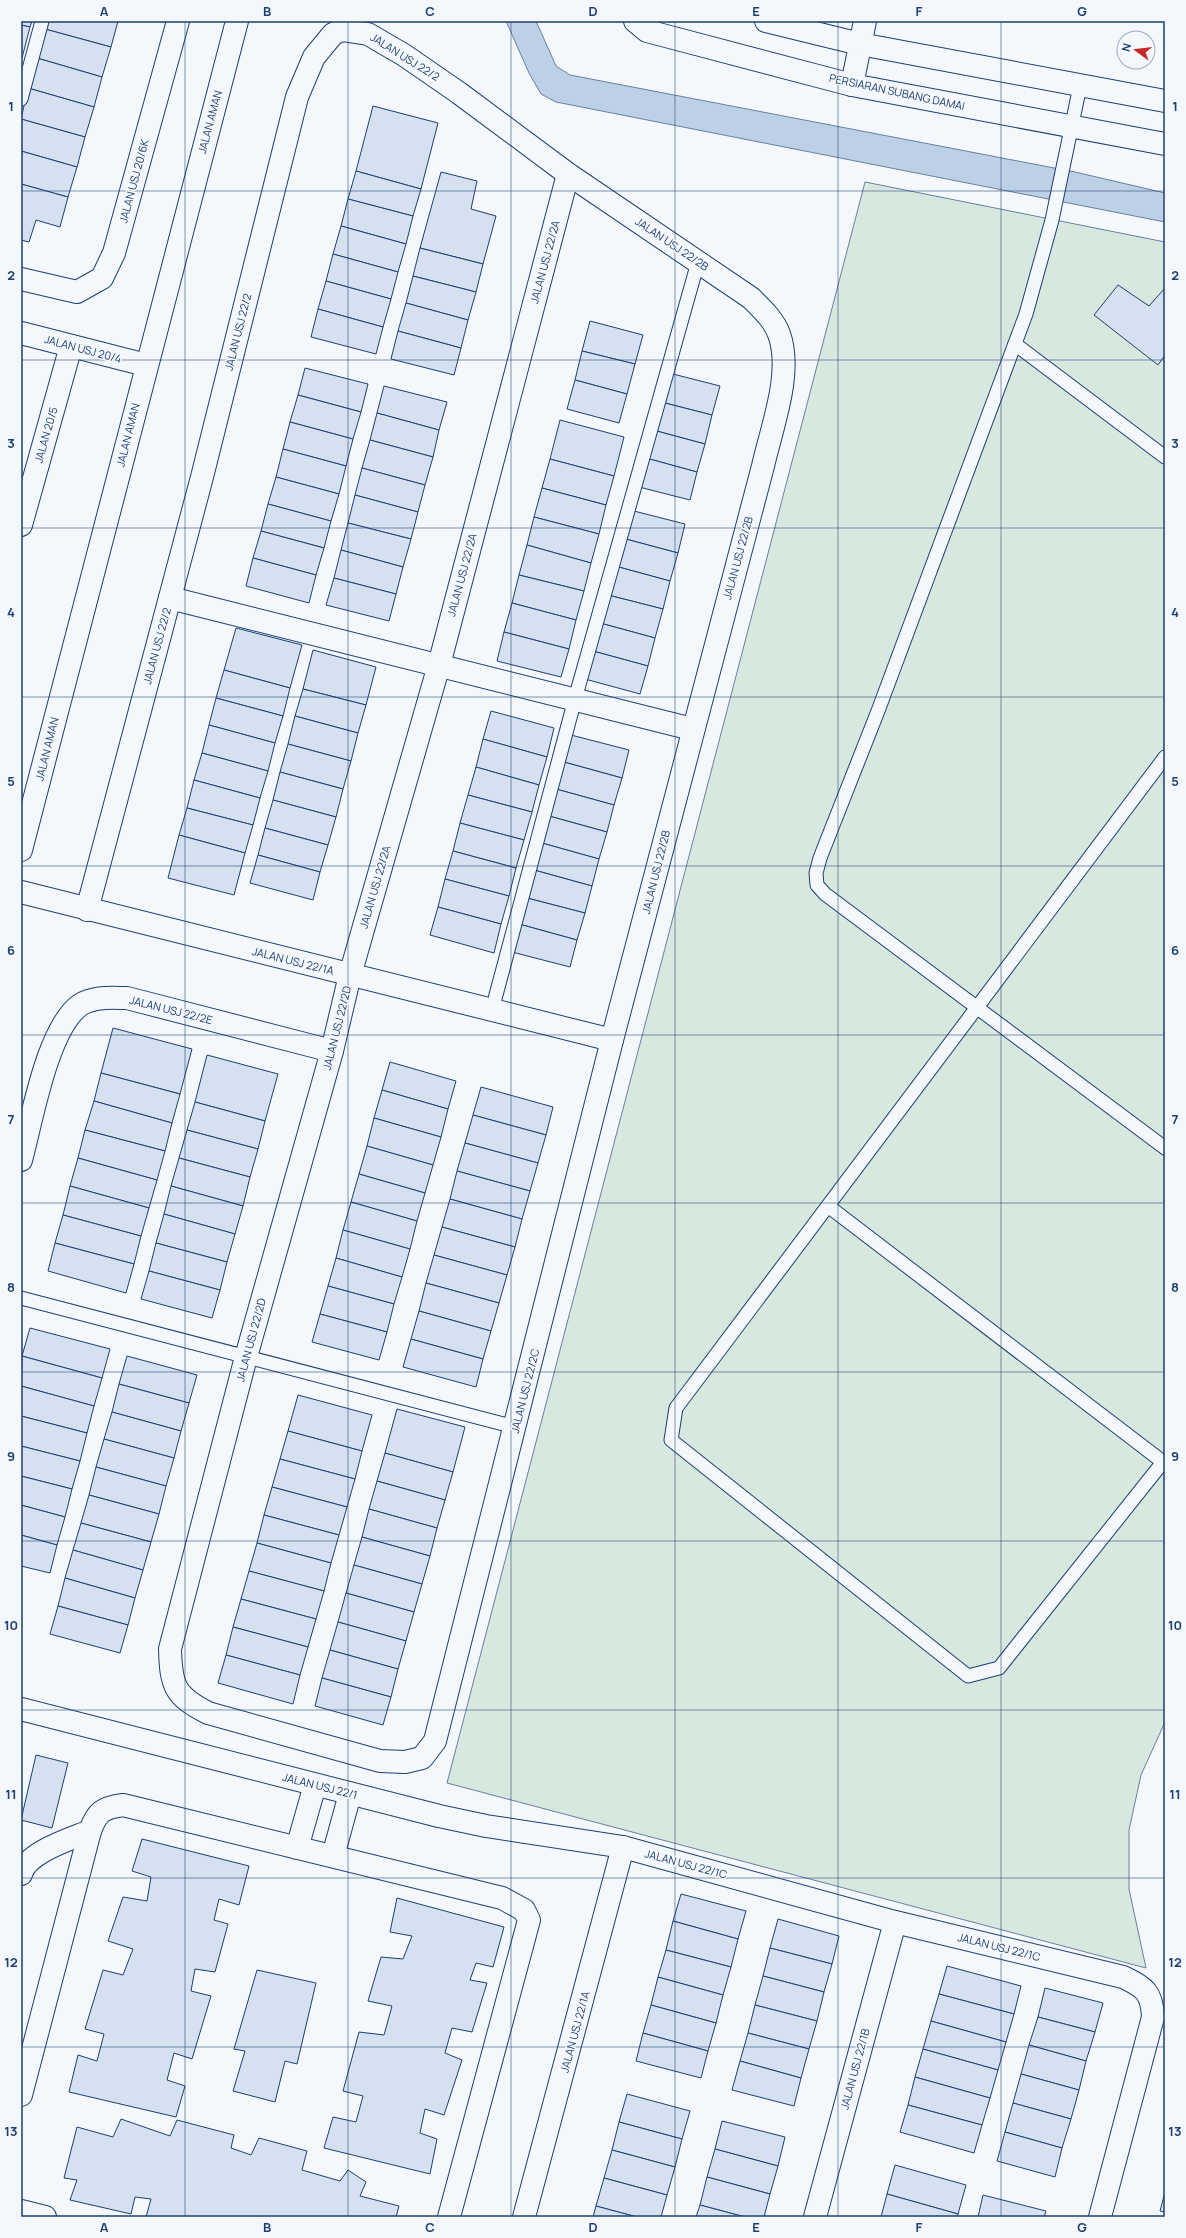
<svg xmlns="http://www.w3.org/2000/svg" width="1186" height="2238" font-family="Manrope,sans-serif">
  <style>
    .green { fill: #d7e8df; stroke: #687fa3 }
    .water { fill: #bed0e5; stroke: #687fa3 }
    .building { fill: #d5e0f0; stroke: #1d3f73 }
    .lines { fill: none; stroke-linecap: round; stroke-linejoin: round }
    .lane-casing { stroke: #1d3f73; stroke-width: 15 }
    .street-casing { stroke: #1d3f73; stroke-width: 24 }
    .secondary-casing { stroke: #1d3f73; stroke-width: 24 }
    .lane { stroke: #f4f7fb; stroke-width: 13 }
    .street { stroke: #f4f7fb; stroke-width: 22 }
    .secondary { stroke: #f4f7fb; stroke-width: 22 }
    .grid { fill: none; stroke: #1d3f73; stroke-width: 1; stroke-opacity: 0.55 }
    .labels { text-anchor: middle; stroke-width: 3; stroke-linejoin: round; paint-order: stroke }
    .street-label { font-size: 11px; fill: #1d3f73; stroke: #f4f7fb }
    .neatline { fill: none; stroke: #1d3f73; stroke-width: 1.5 }
    .grid-label { font-size: 13px; text-anchor: middle; font-weight: bold; fill: #1d3f73 }
  </style>
  <rect width="100%" height="100%" fill="#f4f7fb"/>
  <!-- green -->
  <path class="green" d="M865,182L1165,242V1722L1141,1775L1129,1830V1889L1146,1968L447,1783Z"/>
  <!-- water -->
  <path class="water" d="M506,21H536L556,66L570,75L1075,172L1165,193V222L556,102L541,94L529,73Z"/>
  <!-- building -->
  <g class="building">
    <path d="M21,21H32L30,27L21,25Z"/>
    <path d="M47,21H118L111,47L45,29Z"/>
    <path d="M21,25L30,27L22,58H21Z"/>
    <path d="M45,29L111,47L102,77L37,58Z"/>
    <path d="M37,58L102,77L94,107L28,88Z"/>
    <path d="M28,88L94,107L85,137L21,119Z"/>
    <path d="M373,106L438,123L421,189L356,171Z"/>
    <path d="M21,119L85,137L77,167L21,151Z"/>
    <path d="M21,151L77,167L68,197L21,184Z"/>
    <path d="M356,171L421,189L413,216L348,199Z"/>
    <path d="M441,172L477,181L471,209L496,216L483,264L420,248Z"/>
    <path d="M21,184L68,197L60,227L36,220L29,242L21,240Z"/>
    <path d="M348,199L413,216L406,244L341,226Z"/>
    <path d="M341,226L406,244L398,272L333,254Z"/>
    <path d="M420,248L483,264L476,292L413,276Z"/>
    <path d="M333,254L398,272L391,299L326,281Z"/>
    <path d="M413,276L476,292L468,320L406,303Z"/>
    <path d="M326,281L391,299L383,327L318,309Z"/>
    <path d="M1118,285L1149,306L1165,288V355L1158,365L1094,315Z"/>
    <path d="M406,303L468,320L461,348L398,331Z"/>
    <path d="M318,309L383,327L376,354L311,337Z"/>
    <path d="M590,321L643,335L635,364L582,351Z"/>
    <path d="M398,331L461,348L454,375L391,359Z"/>
    <path d="M582,351L635,364L627,394L575,380Z"/>
    <path d="M305,368L368,384L361,412L298,395Z"/>
    <path d="M669,373L720,386L712,415L661,402Z"/>
    <path d="M575,380L627,394L619,423L567,409Z"/>
    <path d="M384,386L447,402L439,430L377,413Z"/>
    <path d="M298,395L361,412L353,439L290,422Z"/>
    <path d="M661,402L712,415L705,444L653,430Z"/>
    <path d="M377,413L439,430L433,457L370,440Z"/>
    <path d="M560,420L624,437L614,476L550,459Z"/>
    <path d="M290,422L353,439L346,466L283,449Z"/>
    <path d="M653,430L705,444L697,472L646,458Z"/>
    <path d="M370,440L433,457L425,485L362,468Z"/>
    <path d="M283,449L346,466L339,494L276,477Z"/>
    <path d="M646,458L697,472L690,500L639,487Z"/>
    <path d="M550,459L614,476L606,505L542,488Z"/>
    <path d="M362,468L425,485L418,512L355,495Z"/>
    <path d="M276,477L339,494L331,521L268,504Z"/>
    <path d="M542,488L606,505L599,534L534,517Z"/>
    <path d="M355,495L418,512L411,539L348,523Z"/>
    <path d="M268,504L331,521L324,548L261,531Z"/>
    <path d="M630,510L685,524L678,553L622,538Z"/>
    <path d="M534,517L599,534L591,563L527,545Z"/>
    <path d="M348,523L411,539L403,567L341,550Z"/>
    <path d="M261,531L324,548L316,575L253,558Z"/>
    <path d="M622,538L678,553L670,581L615,566Z"/>
    <path d="M527,545L591,563L584,591L519,575Z"/>
    <path d="M341,550L403,567L396,594L334,578Z"/>
    <path d="M253,558L316,575L309,603L246,586Z"/>
    <path d="M615,566L670,581L663,609L608,595Z"/>
    <path d="M519,575L584,591L576,620L512,603Z"/>
    <path d="M334,578L396,594L389,621L326,605Z"/>
    <path d="M608,595L663,609L655,638L600,623Z"/>
    <path d="M512,603L576,620L569,649L504,632Z"/>
    <path d="M600,623L655,638L648,666L593,651Z"/>
    <path d="M236,628L302,645L290,688L224,670Z"/>
    <path d="M504,632L569,649L561,677L497,661Z"/>
    <path d="M313,650L376,667L366,705L303,689Z"/>
    <path d="M593,651L648,666L640,694L585,679Z"/>
    <path d="M224,670L290,688L283,716L216,698Z"/>
    <path d="M303,689L366,705L358,733L295,716Z"/>
    <path d="M216,698L283,716L275,743L209,725Z"/>
    <path d="M491,711L554,728L547,757L483,739Z"/>
    <path d="M295,716L358,733L351,761L288,744Z"/>
    <path d="M209,725L275,743L268,771L202,753Z"/>
    <path d="M571,735L629,750L622,778L564,762Z"/>
    <path d="M483,739L547,757L539,785L476,767Z"/>
    <path d="M288,744L351,761L343,789L280,772Z"/>
    <path d="M202,753L268,771L260,798L194,780Z"/>
    <path d="M564,762L622,778L614,805L556,789Z"/>
    <path d="M476,767L539,785L532,812L468,795Z"/>
    <path d="M280,772L343,789L336,817L273,800Z"/>
    <path d="M194,780L260,798L253,825L187,808Z"/>
    <path d="M556,789L614,805L607,832L549,816Z"/>
    <path d="M468,795L532,812L524,840L460,823Z"/>
    <path d="M273,800L336,817L328,845L265,828Z"/>
    <path d="M187,808L253,825L245,853L179,835Z"/>
    <path d="M549,816L607,832L599,859L542,843Z"/>
    <path d="M460,823L524,840L516,868L453,851Z"/>
    <path d="M265,828L328,845L320,872L258,855Z"/>
    <path d="M179,835L245,853L234,895L168,878Z"/>
    <path d="M542,843L599,859L592,886L534,870Z"/>
    <path d="M453,851L516,868L509,896L445,879Z"/>
    <path d="M258,855L320,872L313,900L250,883Z"/>
    <path d="M534,870L592,886L585,913L527,898Z"/>
    <path d="M445,879L509,896L501,924L438,907Z"/>
    <path d="M527,898L585,913L577,940L519,924Z"/>
    <path d="M438,907L501,924L494,953L430,935Z"/>
    <path d="M519,924L577,940L570,967L512,952Z"/>
    <path d="M113,1028L192,1049L180,1094L101,1073Z"/>
    <path d="M207,1055L278,1074L265,1121L195,1102Z"/>
    <path d="M390,1062L456,1081L448,1109L382,1090Z"/>
    <path d="M101,1073L180,1094L172,1123L94,1101Z"/>
    <path d="M481,1087L553,1107L546,1135L473,1115Z"/>
    <path d="M382,1090L448,1109L441,1137L374,1118Z"/>
    <path d="M94,1101L172,1123L165,1151L85,1130Z"/>
    <path d="M195,1102L265,1121L258,1149L187,1130Z"/>
    <path d="M473,1115L546,1135L538,1163L465,1143Z"/>
    <path d="M374,1118L441,1137L433,1165L367,1146Z"/>
    <path d="M85,1130L165,1151L157,1180L78,1158Z"/>
    <path d="M187,1130L258,1149L250,1177L179,1158Z"/>
    <path d="M465,1143L538,1163L530,1191L457,1171Z"/>
    <path d="M367,1146L433,1165L425,1193L359,1174Z"/>
    <path d="M78,1158L157,1180L149,1208L70,1186Z"/>
    <path d="M179,1158L250,1177L243,1206L171,1186Z"/>
    <path d="M457,1171L530,1191L522,1219L450,1199Z"/>
    <path d="M359,1174L425,1193L417,1221L351,1202Z"/>
    <path d="M70,1186L149,1208L141,1236L63,1215Z"/>
    <path d="M171,1186L243,1206L235,1234L164,1214Z"/>
    <path d="M450,1199L522,1219L515,1247L442,1227Z"/>
    <path d="M351,1202L417,1221L410,1249L343,1230Z"/>
    <path d="M164,1214L235,1234L227,1262L156,1243Z"/>
    <path d="M63,1215L141,1236L134,1264L55,1243Z"/>
    <path d="M442,1227L515,1247L507,1275L434,1255Z"/>
    <path d="M343,1230L410,1249L402,1277L336,1258Z"/>
    <path d="M55,1243L134,1264L126,1293L48,1271Z"/>
    <path d="M156,1243L227,1262L220,1290L149,1271Z"/>
    <path d="M434,1255L507,1275L499,1303L426,1283Z"/>
    <path d="M336,1258L402,1277L394,1304L328,1286Z"/>
    <path d="M149,1271L220,1290L212,1318L141,1299Z"/>
    <path d="M426,1283L499,1303L491,1331L419,1311Z"/>
    <path d="M328,1286L394,1304L387,1332L320,1314Z"/>
    <path d="M419,1311L491,1331L483,1359L411,1339Z"/>
    <path d="M320,1314L387,1332L379,1360L312,1342Z"/>
    <path d="M30,1328L110,1349L102,1378L22,1356Z"/>
    <path d="M411,1339L483,1359L476,1387L403,1367Z"/>
    <path d="M22,1356L102,1378L94,1406L21,1386Z"/>
    <path d="M127,1356L197,1375L189,1403L119,1384Z"/>
    <path d="M119,1384L189,1403L181,1431L112,1412Z"/>
    <path d="M21,1386L94,1406L87,1433L21,1416Z"/>
    <path d="M298,1395L372,1415L362,1451L288,1431Z"/>
    <path d="M397,1409L465,1427L453,1472L385,1453Z"/>
    <path d="M112,1412L181,1431L174,1458L104,1439Z"/>
    <path d="M21,1416L87,1433L80,1461L21,1446Z"/>
    <path d="M288,1431L362,1451L355,1479L280,1459Z"/>
    <path d="M104,1439L174,1458L166,1486L96,1467Z"/>
    <path d="M21,1446L80,1461L72,1489L21,1476Z"/>
    <path d="M385,1453L453,1472L445,1500L377,1481Z"/>
    <path d="M280,1459L355,1479L347,1507L272,1487Z"/>
    <path d="M96,1467L166,1486L159,1514L89,1495Z"/>
    <path d="M21,1476L72,1489L65,1517L21,1505Z"/>
    <path d="M377,1481L445,1500L437,1528L369,1509Z"/>
    <path d="M272,1487L347,1507L339,1535L264,1515Z"/>
    <path d="M89,1495L159,1514L151,1542L81,1523Z"/>
    <path d="M21,1505L65,1517L57,1545L21,1535Z"/>
    <path d="M369,1509L437,1528L430,1556L362,1537Z"/>
    <path d="M264,1515L339,1535L331,1563L257,1543Z"/>
    <path d="M81,1523L151,1542L143,1570L73,1550Z"/>
    <path d="M21,1535L57,1545L50,1573L21,1566Z"/>
    <path d="M362,1537L430,1556L422,1584L354,1565Z"/>
    <path d="M257,1543L331,1563L324,1591L249,1571Z"/>
    <path d="M73,1550L143,1570L135,1598L65,1578Z"/>
    <path d="M354,1565L422,1584L414,1612L346,1593Z"/>
    <path d="M249,1571L324,1591L316,1619L241,1599Z"/>
    <path d="M65,1578L135,1598L128,1625L58,1606Z"/>
    <path d="M346,1593L414,1612L406,1641L338,1622Z"/>
    <path d="M241,1599L316,1619L308,1647L233,1627Z"/>
    <path d="M58,1606L128,1625L120,1653L50,1634Z"/>
    <path d="M338,1622L406,1641L398,1669L330,1650Z"/>
    <path d="M233,1627L308,1647L300,1675L226,1655Z"/>
    <path d="M330,1650L398,1669L391,1697L322,1678Z"/>
    <path d="M226,1655L300,1675L293,1704L218,1683Z"/>
    <path d="M322,1678L391,1697L383,1725L315,1706Z"/>
    <path d="M36,1755L68,1763L52,1828L21,1820Z"/>
    <path d="M142,1839L249,1866L239,1905L219,1899L214,1920L228,1924L215,1972L195,1969L191,1991L211,1996L192,2059L174,2053L167,2080L185,2086L176,2117L69,2092L78,2055L97,2061L104,2034L85,2029L103,1970L123,1975L133,1949L108,1941L123,1897L147,1901L151,1877L132,1871Z"/>
    <path d="M681,1894L746,1911L738,1939L673,1921Z"/>
    <path d="M397,1898L504,1927L493,1967L476,1963L470,1980L487,1983L472,2032L452,2028L445,2053L462,2060L444,2115L425,2109L420,2133L437,2139L430,2174L324,2148L333,2117L356,2122L363,2096L343,2091L359,2032L384,2035L392,2006L368,2001L381,1957L403,1959L412,1936L390,1932Z"/>
    <path d="M778,1919L839,1936L832,1964L770,1948Z"/>
    <path d="M673,1921L738,1939L731,1967L666,1950Z"/>
    <path d="M770,1948L832,1964L824,1992L763,1976Z"/>
    <path d="M666,1950L731,1967L723,1995L658,1977Z"/>
    <path d="M947,1966L1021,1986L1014,2014L939,1994Z"/>
    <path d="M257,1970L316,1983L297,2064L285,2061L275,2102L233,2091L245,2051L234,2049Z"/>
    <path d="M763,1976L824,1992L817,2021L755,2005Z"/>
    <path d="M658,1977L723,1995L716,2023L651,2005Z"/>
    <path d="M1045,1988L1103,2003L1095,2032L1038,2017Z"/>
    <path d="M939,1994L1014,2014L1006,2042L931,2021Z"/>
    <path d="M651,2005L716,2023L708,2051L643,2033Z"/>
    <path d="M755,2005L817,2021L809,2049L748,2033Z"/>
    <path d="M1038,2017L1095,2032L1086,2061L1029,2045Z"/>
    <path d="M931,2021L1006,2042L998,2070L923,2049Z"/>
    <path d="M643,2033L708,2051L701,2078L636,2061Z"/>
    <path d="M748,2033L809,2049L801,2078L740,2061Z"/>
    <path d="M1029,2045L1086,2061L1079,2090L1021,2074Z"/>
    <path d="M923,2049L998,2070L990,2098L915,2077Z"/>
    <path d="M740,2061L801,2078L794,2106L732,2090Z"/>
    <path d="M1021,2074L1079,2090L1071,2119L1013,2103Z"/>
    <path d="M915,2077L990,2098L982,2125L908,2105Z"/>
    <path d="M627,2094L690,2111L682,2139L619,2122Z"/>
    <path d="M1013,2103L1071,2119L1062,2148L1005,2132Z"/>
    <path d="M908,2105L982,2125L974,2153L900,2132Z"/>
    <path d="M121,2119L170,2136L177,2120L234,2135L231,2148L251,2155L259,2138L307,2151L302,2170L340,2181L348,2170L366,2182L360,2196L399,2206L396,2217H146L151,2199L135,2197L131,2214L70,2200L77,2180L64,2178L77,2127L113,2137Z"/>
    <path d="M722,2121L785,2137L778,2166L715,2149Z"/>
    <path d="M619,2122L682,2139L675,2167L612,2150Z"/>
    <path d="M1005,2132L1062,2148L1055,2177L997,2161Z"/>
    <path d="M715,2149L778,2166L770,2194L707,2177Z"/>
    <path d="M612,2150L675,2167L667,2195L604,2178Z"/>
    <path d="M895,2165L966,2185L958,2214L887,2194Z"/>
    <path d="M707,2177L770,2194L764,2217H745L700,2205Z"/>
    <path d="M604,2178L667,2195L661,2217H637L596,2206Z"/>
    <path d="M1165,2192V2212L1160,2211Z"/>
    <path d="M887,2194L958,2214L957,2217H881Z"/>
    <path d="M983,2195L1046,2211L1044,2217H978Z"/>
    <path d="M700,2205L745,2217H696Z"/>
    <path d="M596,2206L637,2217H593Z"/>
  </g>
  <g class="lines">
    <!-- lane casing -->
    <g class="lane-casing">
      <g id="lane">
        <path d="M1080,86L1052,220L1026,314L878,711L820,858L816,873L817,885L825,894L1165,1148"/>
        <path d="M21,99L42,21"/>
        <path d="M1015,344L1165,457"/>
        <path d="M492,1010L575,699L698,262"/>
        <path d="M828,1206L1163,1462L999,1668L968,1676L671,1440L676,1408L1165,757"/>
        <path d="M21,1298L515,1427"/>
      </g>
    </g>
    <!-- street casing -->
    <g class="street-casing">
      <g id="street">
        <path d="M852,85L865,21"/>
        <path d="M21,279L77,292L102,278L114,253L178,21"/>
        <path d="M21,333L146,365"/>
        <path d="M21,525L71,346"/>
        <path d="M170,598L692,729"/>
        <path d="M21,892L612,1040"/>
        <path d="M87,910L202,477L297,97L314,57L333,34L342,30L368,34L404,55L459,93L568,174L751,298C762,309 774,320 779,334C793,373 772,426 763,466L612,1040L435,1741L422,1758L405,1762L380,1761L208,1713C174,1696 171,1685 170,1649L246,1357L332,1051L350,975L439,665L568,174"/>
        <path d="M21,1160C32,1120 47,1029 80,1005C94,996 112,998 127,998L332,1051"/>
        <path d="M21,1709L439,1816L486,1826L623,1847L895,1922L1123,1977C1145,1987 1152,1993 1153,2017L1100,2217"/>
        <path d="M297,1848L315,1785"/>
        <path d="M333,1856L350,1794"/>
        <path d="M21,1874C27,1852 71,1839 90,1831C97,1812 102,1808 123,1805L502,1898L524,1910L529,1920L449,2217"/>
        <path d="M21,2095L90,1831"/>
        <path d="M21,2211L45,2217"/>
        <path d="M524,2217L623,1847"/>
        <path d="M815,2217L895,1922"/>
      </g>
    </g>
    <!-- secondary casing -->
    <g class="secondary-casing">
      <g id="secondary">
        <path d="M635,21L647,31L852,85L1165,144"/>
        <path d="M766,21L860,44L1165,101"/>
        <path d="M21,850L237,21"/>
      </g>
    </g>
    <!-- lane -->
    <use href="#lane" class="lane"/>
    <!-- street -->
    <use href="#street" class="street"/>
    <!-- secondary -->
    <use href="#secondary" class="secondary"/>
  </g>
  <!-- grid -->
  <path class="grid" d="M185,21V2217M348,21V2217M511,21V2217M675,21V2217M838,21V2217M1001,21V2217M21,191H1165M21,360H1165M21,528H1165M21,697H1165M21,866H1165M21,1035H1165M21,1203H1165M21,1372H1165M21,1541H1165M21,1710H1165M21,1878H1165M21,2047H1165"/>
  <g class="labels">
    <!-- street labels -->
    <g class="street-label">
      <text transform="translate(405 57) rotate(32)" y="4">JALAN USJ 22/2</text>
      <text transform="translate(897 92) rotate(12)" y="4">PERSIARAN SUBANG DAMAI</text>
      <text transform="translate(210 122) rotate(-75)" y="4">JALAN AMAN</text>
      <text transform="translate(134 181) rotate(-75)" y="4">JALAN USJ 20/6K</text>
      <text transform="translate(672 244) rotate(34)" y="4">JALAN USJ 22/2B</text>
      <text transform="translate(545 262) rotate(-75)" y="4">JALAN USJ 22/2A</text>
      <text transform="translate(238 332) rotate(-76)" y="4">JALAN USJ 22/2</text>
      <text transform="translate(83 349) rotate(15)" y="4">JALAN USJ 20/4</text>
      <text transform="translate(46 435) rotate(-74)" y="4">JALAN 20/5</text>
      <text transform="translate(128 435) rotate(-76)" y="4">JALAN AMAN</text>
      <text transform="translate(738 558) rotate(-75)" y="4">JALAN USJ 22/2B</text>
      <text transform="translate(462 575) rotate(-75)" y="4">JALAN USJ 22/2A</text>
      <text transform="translate(157 646) rotate(-75)" y="4">JALAN USJ 22/2</text>
      <text transform="translate(47 749) rotate(-76)" y="4">JALAN AMAN</text>
      <text transform="translate(656 872) rotate(-76)" y="4">JALAN USJ 22/2B</text>
      <text transform="translate(375 887) rotate(-74)" y="4">JALAN USJ 22/2A</text>
      <text transform="translate(293 961) rotate(14)" y="4">JALAN USJ 22/1A</text>
      <text transform="translate(171 1010) rotate(14)" y="4">JALAN USJ 22/2E</text>
      <text transform="translate(337 1028) rotate(-76)" y="4">JALAN USJ 22/2D</text>
      <text transform="translate(251 1340) rotate(-75)" y="4">JALAN USJ 22/2D</text>
      <text transform="translate(525 1391) rotate(-76)" y="4">JALAN USJ 22/2C</text>
      <text transform="translate(320 1786) rotate(14)" y="4">JALAN USJ 22/1</text>
      <text transform="translate(686 1864) rotate(15)" y="4">JALAN USJ 22/1C</text>
      <text transform="translate(999 1947) rotate(14)" y="4">JALAN USJ 22/1C</text>
      <text transform="translate(575 2032) rotate(-75)" y="4">JALAN USJ 22/1A</text>
      <text transform="translate(855 2069) rotate(-75)" y="4">JALAN USJ 22/1B</text>
    </g>
  </g>
  <!-- border -->
  <rect width="1186" height="2238" fill="none" stroke="#f4f7fb" stroke-width="44"/>
  <!-- north arrow -->
  <g transform="translate(1136 50) rotate(285)"><circle r="19" fill="#f4f7fb" stroke="#9eadc5"/>
  <path d="M0-3L7 15L0 10L-7 15Z" fill="#c62828"/>
  <text y="-6" font-size="11" font-weight="bold" text-anchor="middle" fill="#1d3f73">N</text>
  </g>
  <rect x="22" y="22" width="1142" height="2194" class="neatline"/>
  <g class="grid-label">
    <text x="104" y="16">A</text>
    <text x="267" y="16">B</text>
    <text x="430" y="16">C</text>
    <text x="593" y="16">D</text>
    <text x="756" y="16">E</text>
    <text x="919" y="16">F</text>
    <text x="1082" y="16">G</text>
    <text x="11" y="111">1</text>
    <text x="1175" y="111">1</text>
    <text x="11" y="280">2</text>
    <text x="1175" y="280">2</text>
    <text x="11" y="448">3</text>
    <text x="1175" y="448">3</text>
    <text x="11" y="617">4</text>
    <text x="1175" y="617">4</text>
    <text x="11" y="786">5</text>
    <text x="1175" y="786">5</text>
    <text x="11" y="955">6</text>
    <text x="1175" y="955">6</text>
    <text x="11" y="1124">7</text>
    <text x="1175" y="1124">7</text>
    <text x="11" y="1292">8</text>
    <text x="1175" y="1292">8</text>
    <text x="11" y="1461">9</text>
    <text x="1175" y="1461">9</text>
    <text x="11" y="1630">10</text>
    <text x="1175" y="1630">10</text>
    <text x="11" y="1799">11</text>
    <text x="1175" y="1799">11</text>
    <text x="11" y="1967">12</text>
    <text x="1175" y="1967">12</text>
    <text x="11" y="2136">13</text>
    <text x="1175" y="2136">13</text>
    <text x="104" y="2232">A</text>
    <text x="267" y="2232">B</text>
    <text x="430" y="2232">C</text>
    <text x="593" y="2232">D</text>
    <text x="756" y="2232">E</text>
    <text x="919" y="2232">F</text>
    <text x="1082" y="2232">G</text>
  </g>
</svg>
